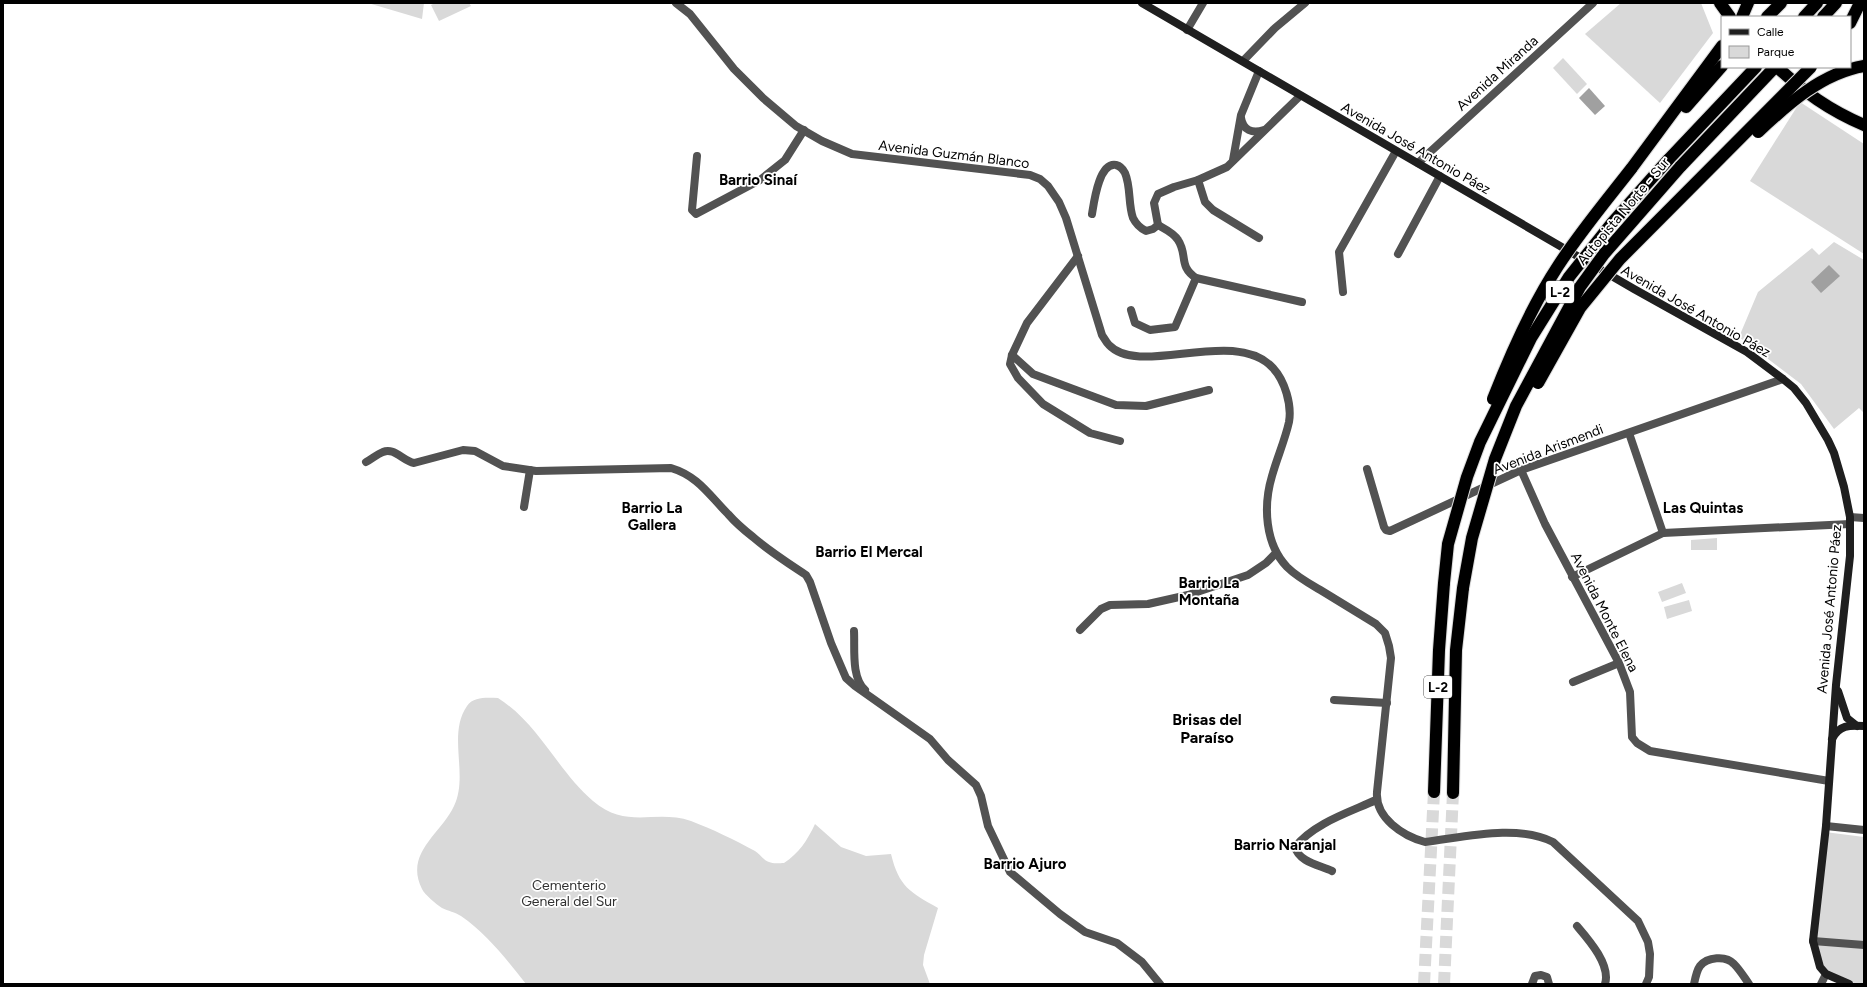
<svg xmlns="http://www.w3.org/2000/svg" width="1867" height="987" font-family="Figtree,sans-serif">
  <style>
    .green { fill: #d9d9d9 }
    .water { fill: #a0a0a0 }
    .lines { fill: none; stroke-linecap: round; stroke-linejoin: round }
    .motorway-tunnel { stroke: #d9d9d9; stroke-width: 12; stroke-dasharray: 12 6; stroke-linecap: butt }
    .motorway-casing { stroke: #dbdbdb; stroke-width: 14 }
    .minor { stroke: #525252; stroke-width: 8 }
    .tertiary { stroke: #525252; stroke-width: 8 }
    .secondary { stroke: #1f1f1f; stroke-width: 8 }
    .motorway { stroke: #000; stroke-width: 12 }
    .motorway-bridge-casing { stroke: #dbdbdb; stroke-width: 14; stroke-linecap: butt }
    .motorway-bridge { stroke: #000; stroke-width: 12 }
    .labels { text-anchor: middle; stroke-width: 3.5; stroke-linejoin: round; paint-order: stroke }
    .shield { fill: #fff; stroke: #4c4c4c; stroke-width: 1 }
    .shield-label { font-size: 13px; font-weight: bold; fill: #000 }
    .street-label { font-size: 14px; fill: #000; stroke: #fff }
    .park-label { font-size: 14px; fill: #303030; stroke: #fff }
    .neighbourhood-label { font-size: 15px; font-weight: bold; fill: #000; stroke: #fff }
    .quarter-label { font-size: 16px; font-weight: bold; fill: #000; stroke: #fff }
  </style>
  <rect width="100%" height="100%" fill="#fff"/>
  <!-- green -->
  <g class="green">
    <path d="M368,3H424L422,19Z"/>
    <path d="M435,3H469L471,6L439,21L431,5Z"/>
    <path d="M1621,3H1701L1713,33L1660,103L1585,34Z"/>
    <path d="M1563,58L1587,84L1577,94L1553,68Z"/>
    <path d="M1800,102L1864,144V254L1750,181Z"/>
    <path d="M1834,242L1864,260V413L1859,408L1834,429L1801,384L1739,337L1758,292L1812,248L1819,255Z"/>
    <path d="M1717,538V550H1691V540Z"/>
    <path d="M1682,583L1686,593L1662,602L1658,592Z"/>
    <path d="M1689,600L1692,611L1667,619L1664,607Z"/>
    <path d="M498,698C539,724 557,770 593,801C627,830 655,809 691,821C712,829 735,840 755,851C760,854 764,861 769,862C773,864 780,863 784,863C799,853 807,841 815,824L841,847L866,856L891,854C899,887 910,892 938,908L924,955L923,965L930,984H526C507,960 487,934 461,916C455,912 448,911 442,908C436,904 425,895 422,889C404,853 441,834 454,806C469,775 447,735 467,706C474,696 488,698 498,698Z"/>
    <path d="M1825,832L1864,837V984H1849L1826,974L1813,941Z"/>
  </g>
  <!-- water -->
  <g class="water">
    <path d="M1589,88L1605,106L1595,115L1579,98Z"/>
    <path d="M1829,265L1840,276L1821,293L1811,282Z"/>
  </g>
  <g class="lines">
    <!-- motorway-tunnel -->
    <g class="motorway-tunnel">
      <path d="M1424,984L1434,792"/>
      <path d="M1444,984L1453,793"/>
    </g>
    <!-- motorway casing -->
    <g class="motorway-casing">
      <g id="motorway">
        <path d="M1720,3L1730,17"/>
        <path d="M1742,17L1748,3"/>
        <path d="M1767,17L1781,3"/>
        <path d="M1804,17L1817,3"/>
        <path d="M1823,17L1836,3"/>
        <path d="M1850,23L1860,3"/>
        <path d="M1777,67C1804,92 1829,110 1864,125"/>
        <path d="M1686,107L1722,66"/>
        <path d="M1668,160L1756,67"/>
        <path d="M1680,167L1775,67"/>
        <path d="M1631,169L1722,46"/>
        <path d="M1434,792L1439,650L1444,583"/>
        <path d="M1453,793L1456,650L1463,588"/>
      </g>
    </g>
    <!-- minor -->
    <g class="minor">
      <path d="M1187,30L1203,3"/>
      <path d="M1241,118C1243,130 1252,134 1264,130"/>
      <path d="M697,156L692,210L696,214L760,180L785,160L804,130"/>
      <path d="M1233,160L1241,115L1259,71"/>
      <path d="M1418,163L1593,3"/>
      <path d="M1198,180L1205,202L1213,210L1259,238"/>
      <path d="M1092,214C1094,202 1099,162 1116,165C1120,166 1123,169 1125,173C1131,187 1128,204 1133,218C1136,224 1140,228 1146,231L1153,229L1158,225L1154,203L1158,194L1174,187L1198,180L1227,167L1300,96"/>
      <path d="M1158,225C1165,229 1174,233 1178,240C1188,255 1178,266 1196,278L1302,302"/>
      <path d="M1398,254L1440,176"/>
      <path d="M1078,256L1027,323L1012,355L1010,364L1018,378L1043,404L1090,433L1120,441"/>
      <path d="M1343,292L1339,252L1396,151"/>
      <path d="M1131,310L1135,323L1150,330L1175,327L1196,278"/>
      <path d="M1012,355L1033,374L1116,405L1146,406L1209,390"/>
      <path d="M1629,433L1663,533"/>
      <path d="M366,462C372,459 377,454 383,452C394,447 403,461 414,463L463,450L475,451L503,466L536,471L671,468C698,476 709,495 728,514C735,522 744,530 753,537C769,551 788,563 806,575L810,582L831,643L846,678L855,686L930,739L948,760L976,785L981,796L988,826L1010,872L1060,914L1085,932L1117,943L1142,962L1160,984"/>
      <path d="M1367,469L1384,527L1386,530L1390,531L1521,470L1783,379"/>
      <path d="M1521,470L1545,524L1619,663L1630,692L1632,737L1637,743L1650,751L1829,781"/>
      <path d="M524,507L530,470"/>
      <path d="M1850,517L1864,518"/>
      <path d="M1572,577L1663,533L1850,524"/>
      <path d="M1080,630L1101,609L1110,605L1148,604L1188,595L1248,575L1266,563L1276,553"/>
      <path d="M854,631C855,649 851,677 865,690"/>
      <path d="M1573,682L1619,663"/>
      <path d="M1334,700L1387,703"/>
      <path d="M1826,826L1864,830"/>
      <path d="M1332,871C1319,865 1299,862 1295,847C1314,823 1350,812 1376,800"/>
      <path d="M1577,926C1589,940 1611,965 1605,984"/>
      <path d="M1813,941L1864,945"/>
      <path d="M1532,984L1535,976L1541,975L1547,977L1549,984"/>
      <path d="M1694,984C1695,979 1697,970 1700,966C1707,957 1726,955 1734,964C1740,970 1744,977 1749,984"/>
      <path d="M1821,984L1826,974"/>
    </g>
    <!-- tertiary -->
    <g class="tertiary">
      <path d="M676,3L690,14L734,69L763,98L796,126L822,141L852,154L1030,175L1040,179L1048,186L1059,202L1066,218L1102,335C1104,338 1106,342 1109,345C1140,378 1234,326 1273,368C1285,381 1292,405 1289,422C1285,440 1277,458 1272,476C1263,506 1265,544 1287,567C1297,577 1310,584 1322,591C1340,602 1358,613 1376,624L1385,633L1389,646L1391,658L1377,792C1375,818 1403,836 1425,842C1465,837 1517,824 1553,842L1638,921L1648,942L1650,954L1649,977L1646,984"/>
      <path d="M1243,61L1275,28L1305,3"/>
    </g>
    <!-- secondary -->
    <g class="secondary">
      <path d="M1142,3L1634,289L1747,352L1783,379L1794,388L1806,403L1828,440L1834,453L1844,487L1850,517V556L1836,685L1826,826L1813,941L1820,967L1826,974L1849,984"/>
      <path d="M1838,691L1847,718L1857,726"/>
      <path d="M1832,739C1839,725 1849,725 1864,726"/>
    </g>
    <!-- motorway -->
    <use href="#motorway" class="motorway"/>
    <!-- motorway-bridge casing -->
    <g class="motorway-bridge-casing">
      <g id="motorway-bridge">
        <path d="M1758,132C1788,104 1822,73 1864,66"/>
        <path d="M1538,383L1580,308L1620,259L1811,67"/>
        <path d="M1493,399C1511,353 1531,307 1558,266C1580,232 1606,201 1631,169"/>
        <path d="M1444,583L1448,544L1467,477L1480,442L1531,338L1569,277L1612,223L1668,160"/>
        <path d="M1463,588L1472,538L1495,459L1516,406L1580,287L1604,254L1680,167"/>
      </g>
    </g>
    <!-- motorway-bridge -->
    <use href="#motorway-bridge" class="motorway-bridge"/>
  </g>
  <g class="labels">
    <!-- shield labels -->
    <g class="shield">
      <rect x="1546" y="281" width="28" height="22" rx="3"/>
      <rect x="1424" y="676" width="28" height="22" rx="3"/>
    </g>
    <g class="shield-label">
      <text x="1560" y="297">L-2</text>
      <text x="1438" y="692">L-2</text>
    </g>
    <!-- street labels -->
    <g class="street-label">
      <text transform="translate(1497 73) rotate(-42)" y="5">Avenida Miranda</text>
      <text transform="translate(1416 148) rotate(30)" y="5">Avenida José Antonio Páez</text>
      <text transform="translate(954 154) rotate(7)" y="5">Avenida Guzmán Blanco</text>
      <text transform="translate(1623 211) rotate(-50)" y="5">Autopista Norte - Sur</text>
      <text transform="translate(1696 311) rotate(30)" y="5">Avenida José Antonio Páez</text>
      <text transform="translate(1548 449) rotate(-21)" y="5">Avenida Arismendi</text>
      <text transform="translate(1829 609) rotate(-85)" y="5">Avenida José Antonio Páez</text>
      <text transform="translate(1605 612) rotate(63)" y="5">Avenida Monte Elena</text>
    </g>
    <!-- park labels -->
    <g class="park-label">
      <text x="569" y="890">Cementerio<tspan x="569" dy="16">General del Sur</tspan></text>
    </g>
    <!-- neighbourhood labels -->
    <g class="neighbourhood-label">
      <text x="758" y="185">Barrio Sinaí</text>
      <text x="652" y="513">Barrio La<tspan x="652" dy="17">Gallera</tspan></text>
      <text x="1703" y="513">Las Quintas</text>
      <text x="869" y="557">Barrio El Mercal</text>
      <text x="1209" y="588">Barrio La<tspan x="1209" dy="17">Montaña</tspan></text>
      <text x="1285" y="850">Barrio Naranjal</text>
      <text x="1025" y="869">Barrio Ajuro</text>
    </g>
    <!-- quarter labels -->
    <g class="quarter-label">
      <text x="1207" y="725">Brisas del<tspan x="1207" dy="18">Paraíso</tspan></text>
    </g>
  </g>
  <!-- border -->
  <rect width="1867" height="987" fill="none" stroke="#000000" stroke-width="8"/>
  <!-- legend -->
  <rect x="1721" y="16" width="130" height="52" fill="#ffffff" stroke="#999999"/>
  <rect x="1729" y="29" width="20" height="6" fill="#1f1f1f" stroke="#999999"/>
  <text x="1757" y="36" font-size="12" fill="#000000">Calle</text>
  <rect x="1729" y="46" width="20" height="12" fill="#d9d9d9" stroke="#999999"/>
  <text x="1757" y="56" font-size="12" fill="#000000">Parque</text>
</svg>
